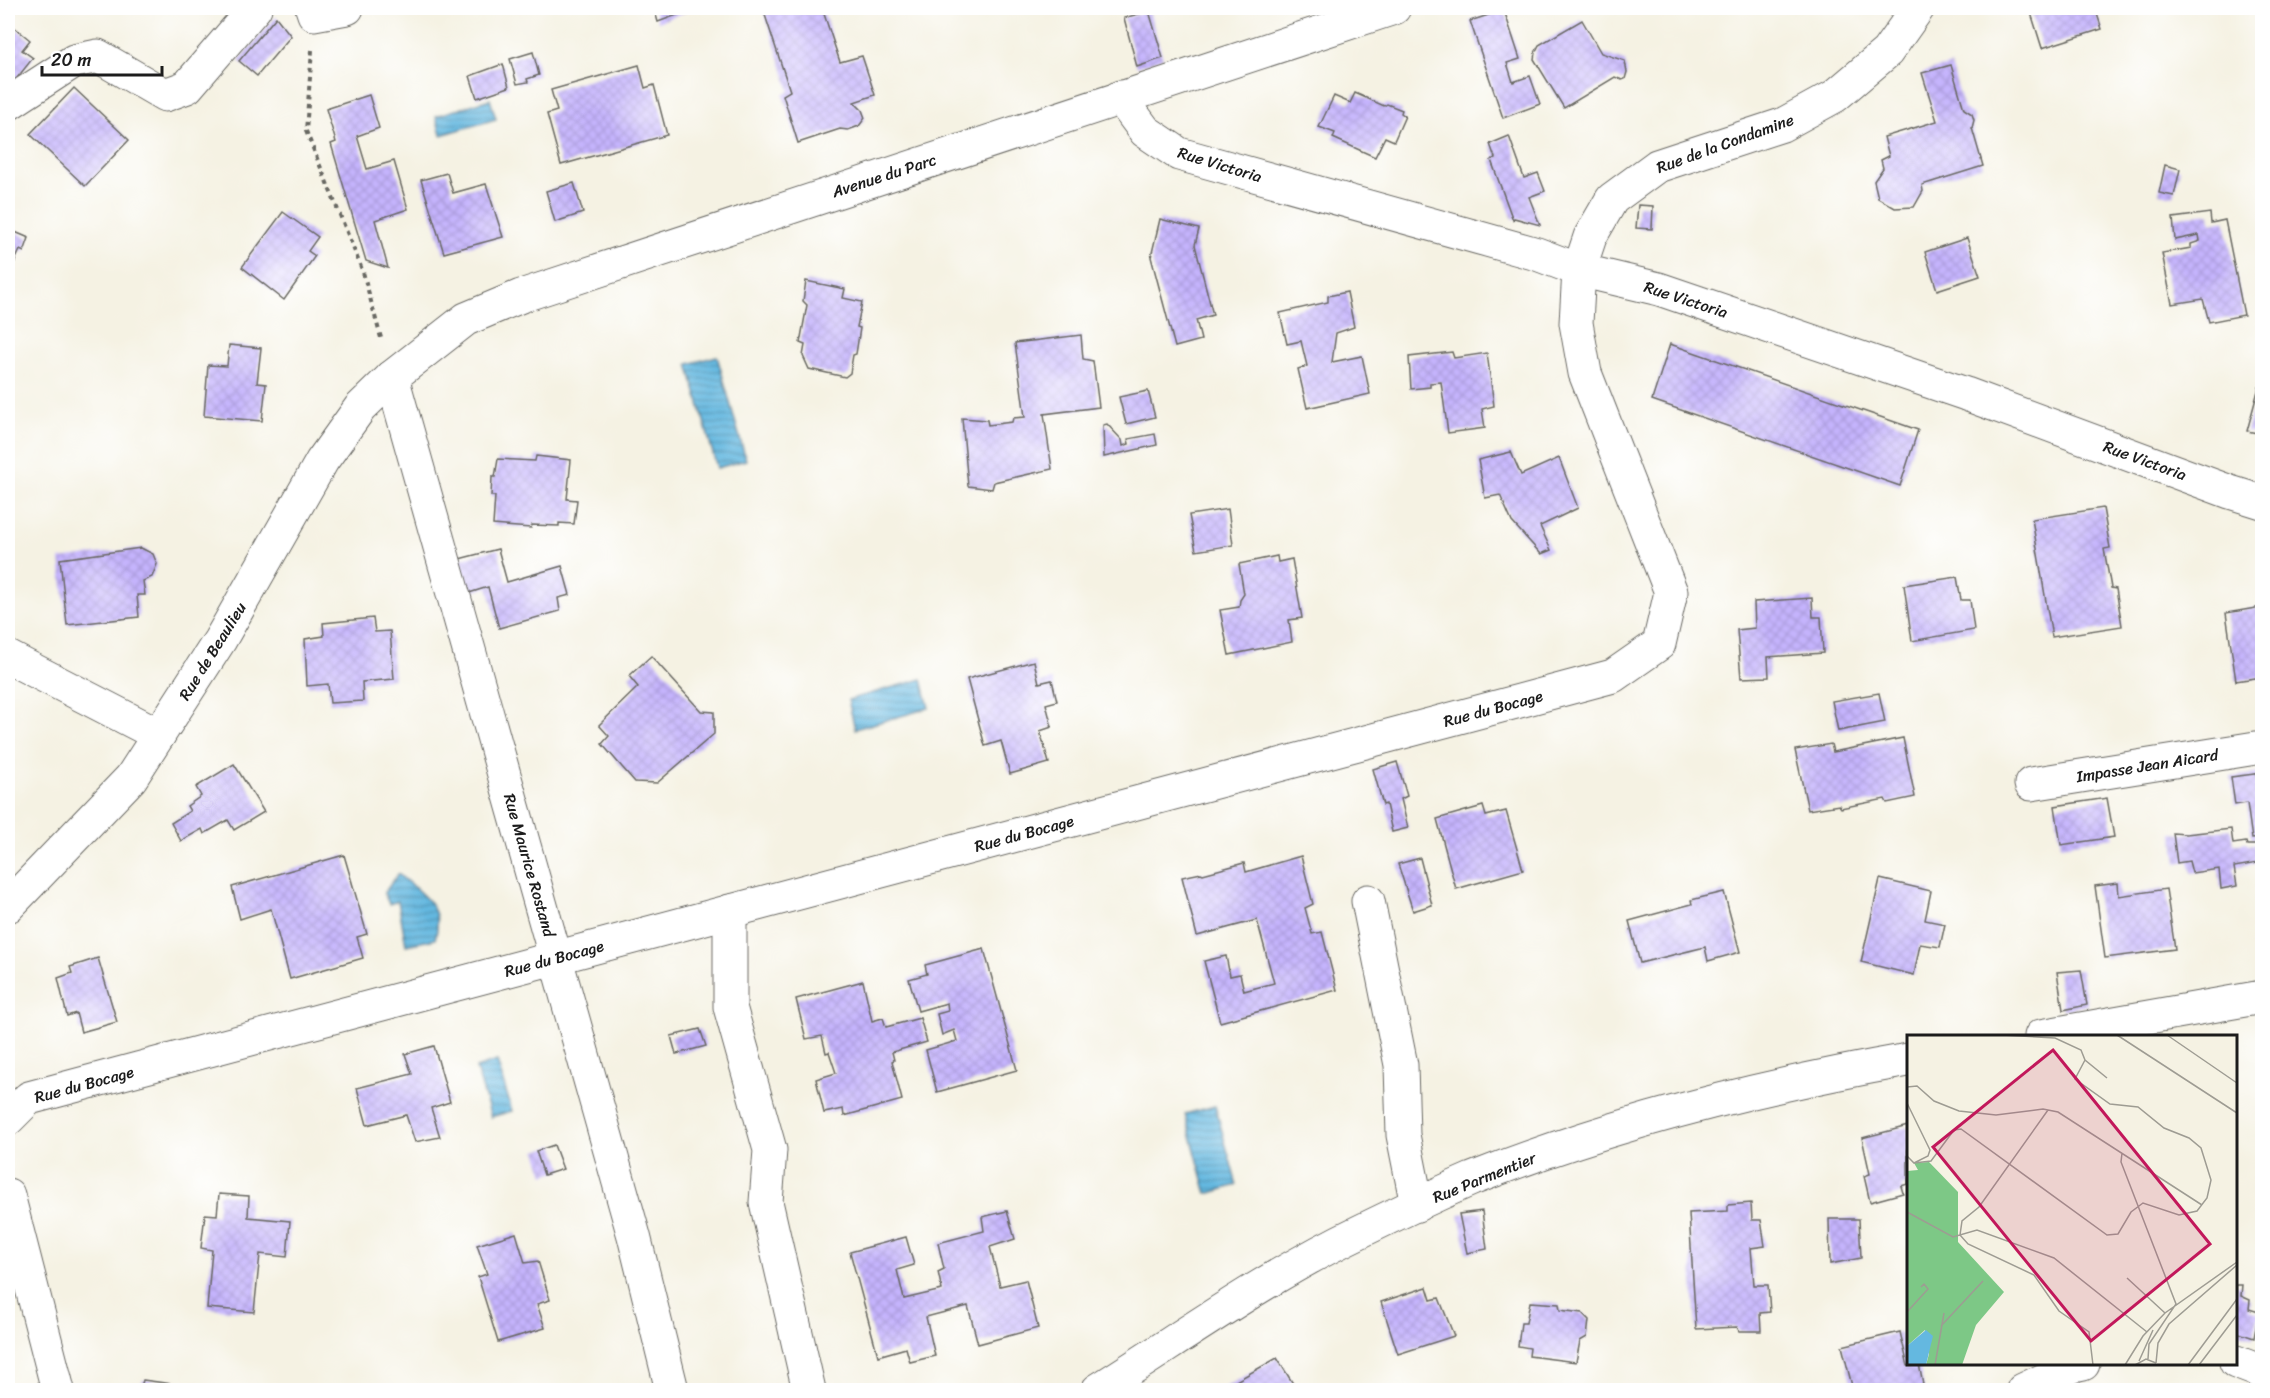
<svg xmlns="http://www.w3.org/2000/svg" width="2270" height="1398" font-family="Sriracha,sans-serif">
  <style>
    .water { fill: url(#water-rules); stroke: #406a7e; stroke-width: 1.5 }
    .building { fill: url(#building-cross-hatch) }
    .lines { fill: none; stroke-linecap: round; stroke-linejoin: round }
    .minor-casing { stroke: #686762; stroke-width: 35 }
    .path { stroke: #686762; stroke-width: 4; stroke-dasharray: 4.5 4.5; stroke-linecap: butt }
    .minor { stroke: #fff; stroke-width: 33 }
    .labels { text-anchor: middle; stroke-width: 6; stroke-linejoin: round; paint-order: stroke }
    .street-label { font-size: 16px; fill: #1c1c1c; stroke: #fff }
    .inset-road { fill: none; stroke: #9e9c93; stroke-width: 1.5 }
    .view { fill: #c2185b; fill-opacity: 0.15; stroke: #c2185b; stroke-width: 3 }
    .inset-edge { fill: none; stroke: #1c1c1c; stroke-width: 3 }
  </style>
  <defs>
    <pattern id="water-rules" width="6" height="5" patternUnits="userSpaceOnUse" patternTransform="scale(1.5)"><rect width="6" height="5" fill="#64b8e0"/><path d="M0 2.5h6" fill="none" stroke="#5295b5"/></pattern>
    <pattern id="building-cross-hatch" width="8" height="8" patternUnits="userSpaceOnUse" patternTransform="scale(1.5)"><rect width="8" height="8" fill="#c5b4fd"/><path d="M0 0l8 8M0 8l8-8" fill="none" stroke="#a99ad8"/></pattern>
  </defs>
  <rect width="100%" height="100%" fill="#fff"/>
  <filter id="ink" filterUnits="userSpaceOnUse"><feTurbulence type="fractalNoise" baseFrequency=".0167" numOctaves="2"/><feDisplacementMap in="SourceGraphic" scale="12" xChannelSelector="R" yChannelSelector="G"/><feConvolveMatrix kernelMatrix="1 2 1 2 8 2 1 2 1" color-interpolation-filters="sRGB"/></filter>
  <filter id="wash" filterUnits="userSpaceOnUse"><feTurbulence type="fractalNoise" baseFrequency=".008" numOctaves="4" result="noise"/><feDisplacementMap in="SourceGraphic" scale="24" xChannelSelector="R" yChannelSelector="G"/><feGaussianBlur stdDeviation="1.35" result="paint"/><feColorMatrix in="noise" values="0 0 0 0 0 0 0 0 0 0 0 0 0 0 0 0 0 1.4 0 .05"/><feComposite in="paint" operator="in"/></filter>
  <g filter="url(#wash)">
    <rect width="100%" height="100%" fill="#f5f2e3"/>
    <!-- water -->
    <g class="water">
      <path d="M490,99L496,119L441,135L436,116Z"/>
      <path d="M717,356L746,460L717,468L688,364Z"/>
      <path d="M922,679L929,708L855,729L848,700Z"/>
      <path d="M398,874C420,893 445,906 435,939L406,945L398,901L389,904L384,893Z"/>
      <path d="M497,1061L512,1111L491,1117L476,1068Z"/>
      <path d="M1215,1106L1237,1185L1207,1194L1185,1114Z"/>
    </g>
    <g id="blocks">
      <!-- building -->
      <g class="building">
        <path d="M654,8H696L658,22Z"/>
        <path d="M768,8H822L840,62L862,56L875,95L854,102L862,110L865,118L859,126L848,130L840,129L798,143L783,95L790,91L763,9Z"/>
        <path d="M2050,8H2095L2102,29L2042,48L2031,13Z"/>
        <path d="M1504,10L1520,59L1507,63L1513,82L1530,76L1540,104L1503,118L1470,21Z"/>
        <path d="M1149,11L1163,58L1137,67L1124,18Z"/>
        <path d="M276,17L291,36L257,76L239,61Z"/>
        <path d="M1582,20L1601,53L1625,61L1627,72L1625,79L1622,80L1615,77L1564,108L1534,59L1535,53L1539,45Z"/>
        <path d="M8,22L30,40L22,50L33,58L13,83L8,80Z"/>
        <path d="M533,52L539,75L527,79L528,82L517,84L510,59Z"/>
        <path d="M503,64L509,87L477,98L470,76Z"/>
        <path d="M639,65L645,88L654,85L667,135L561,165L547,114L557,111L551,90Z"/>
        <path d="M1951,65L1964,109L1972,114L1974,120L1972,128L1983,166L1922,185L1923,191L1914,207L1895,208L1878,198L1874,181L1883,168L1881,160L1889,156L1884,137L1937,121L1922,73Z"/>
        <path d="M74,88L129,140L85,186L30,134Z"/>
        <path d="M1355,93L1384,106L1387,104L1402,110L1401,113L1405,116L1394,141L1385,137L1375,157L1333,138L1335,133L1319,127L1334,96L1350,103Z"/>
        <path d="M369,95L379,128L357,136L367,169L394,161L408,209L375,220L388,268L366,261L331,144L336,142L326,109Z"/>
        <path d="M1509,136L1524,178L1538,173L1545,191L1529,197L1540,225L1514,218L1513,220L1491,160L1495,158L1490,144Z"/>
        <path d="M2165,165L2180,169L2174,196L2159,193Z"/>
        <path d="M447,173L453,193L486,184L503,237L444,253L421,180Z"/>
        <path d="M574,183L583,213L555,222L546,191Z"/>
        <path d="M1638,205L1653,206L1652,229L1636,228Z"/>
        <path d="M283,212L318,237L308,251L315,256L284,300L242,267Z"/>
        <path d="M2210,213L2211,223L2225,220L2244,315L2209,322L2203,299L2172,304L2162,253L2191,248V244L2200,241L2199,235L2175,240L2173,218Z"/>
        <path d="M1160,219L1199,229L1195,245L1213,315L1196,320L1201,340L1175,347L1151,257Z"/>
        <path d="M8,229L29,238L24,252L20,250L8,277Z"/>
        <path d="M1967,238L1980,276L1937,290L1925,252Z"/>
        <path d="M806,281L845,289L843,298L862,302L857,327L860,328L856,354L853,355L850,373L845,377L809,369L803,356L805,345L800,343L807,305L803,301Z"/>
        <path d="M1347,292L1354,327L1336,333L1332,362L1362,356L1370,394L1307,408L1298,369L1307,366L1301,341L1287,344L1280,313L1328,302V296Z"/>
        <path d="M1081,335L1083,359L1093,361L1099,407L1044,414L1052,469L994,482L992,489L968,486L962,418L987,420L988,425L1012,422L1013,418L1025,417L1015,343Z"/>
        <path d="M1670,344L1918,430L1900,486L1652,400Z"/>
        <path d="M229,345L261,348L257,383L266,384L262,421L204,416L208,365L227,366Z"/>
        <path d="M1452,352L1454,358L1487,353L1494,406L1482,409L1485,428L1448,433L1441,382L1430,383V387L1411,389L1409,357Z"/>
        <path d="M2259,387L2262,388V434L2247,431Z"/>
        <path d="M1148,391L1155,417L1126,424L1119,397Z"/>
        <path d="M1107,424L1122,440L1123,446L1129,444L1128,439L1155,434L1157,445L1104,457L1103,425Z"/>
        <path d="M1511,452L1521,475L1559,458L1578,508L1540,526L1551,550L1541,554L1512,522L1500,495L1485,498L1478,460Z"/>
        <path d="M536,456L571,460L567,499L577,500L574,524L559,523V526L532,525L531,528L493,525L495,496H491L492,477H495L498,459L535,461Z"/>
        <path d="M2103,508L2110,548L2104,549L2111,588L2116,589L2122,626L2052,637L2032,519Z"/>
        <path d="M1228,509L1233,545L1196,551L1189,515Z"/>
        <path d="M141,548L153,554L157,564L152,577L143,581L145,595H137L139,617L67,625L60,559Z"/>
        <path d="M498,549L507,582L562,566L570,595L558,598L560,611L499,628L488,587L469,593L459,559Z"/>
        <path d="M1277,556L1278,562L1292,559L1302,618L1289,620L1292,642L1229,655L1220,610L1239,607L1240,600L1244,594L1239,564Z"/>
        <path d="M1957,577L1961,600H1970L1974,630L1912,641L1904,585Z"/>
        <path d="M1812,598L1813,617H1821L1823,653L1768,657L1769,677L1741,678L1737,630L1755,628L1754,602Z"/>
        <path d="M2262,607V677L2236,681L2226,613Z"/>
        <path d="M373,618L375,632L390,631L394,679L362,682L363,701L330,703L328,684L307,686L305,639L324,636L323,623Z"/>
        <path d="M651,656L701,711L714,712V734L657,783L635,782L602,744L609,736L599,725L638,687L629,676Z"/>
        <path d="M1034,661L1039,683L1052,680L1057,701L1046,704L1052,727L1040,731L1049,763L1010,774L1001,741L985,746L967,679Z"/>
        <path d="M1879,693L1885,722L1838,731L1832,701Z"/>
        <path d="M1903,738L1915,797L1887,803L1885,799L1841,808L1839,805L1808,810L1795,750L1831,744L1833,752Z"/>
        <path d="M1397,762L1407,796L1401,799L1408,828L1392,832L1386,804L1383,805L1373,769Z"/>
        <path d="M234,764L264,812L234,830L228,820L204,834L202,829L181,841L171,823L190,811L187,806L201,796L196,787Z"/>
        <path d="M2262,773V838L2252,839L2247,803L2235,805L2231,777Z"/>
        <path d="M2107,798L2114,837L2061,845L2055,806Z"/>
        <path d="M1483,806L1486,816L1506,811L1523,870L1456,889L1437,819Z"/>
        <path d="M2231,829L2233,844L2246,842L2247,845H2256L2258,863L2234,867L2237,886L2221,889L2219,869L2192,873L2189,861L2177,863L2173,833L2186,834Z"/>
        <path d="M344,855L367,934L357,937L363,958L290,979L271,909L240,919L232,887Z"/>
        <path d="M1301,856L1313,904L1305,908L1312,934L1322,932L1337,990L1220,1022L1204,961L1226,956L1230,976L1240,974L1244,991L1274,983L1257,920L1197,936L1182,877L1201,873L1203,874L1244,863L1246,872Z"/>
        <path d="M1420,858L1432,905L1413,911L1398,864Z"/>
        <path d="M1880,879L1931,891L1925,920L1945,924L1940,947L1920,944L1914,975L1861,962Z"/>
        <path d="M2118,883L2119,896L2166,889L2175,949L2105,958L2095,886Z"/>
        <path d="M1724,892L1740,952L1708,961L1705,947L1640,963L1629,921L1692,904L1691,900Z"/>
        <path d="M984,949L1017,1070L937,1092L926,1050L957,1041L954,1030L942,1035L937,1014L948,1011L947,1003L918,1011L909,979L927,974L925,965Z"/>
        <path d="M98,958L117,1022L81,1032L76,1013L67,1016L58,978L72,973L70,967Z"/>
        <path d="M2081,970L2087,1005L2063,1010L2057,972Z"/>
        <path d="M863,981L872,1021L883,1018L886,1027L920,1018L927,1042L892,1052L894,1060L892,1061L902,1100L844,1116L843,1109L824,1113L816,1079L836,1073L829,1052L826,1053L822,1036L806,1039L796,999Z"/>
        <path d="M700,1029L706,1046L676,1054L671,1036Z"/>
        <path d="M434,1046L450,1102L431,1108L440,1137L415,1142L406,1115L367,1125L357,1088L412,1074L405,1054Z"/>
        <path d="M1908,1126V1184L1901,1186L1903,1193L1870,1202L1864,1176L1870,1174L1862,1138Z"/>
        <path d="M554,1145L563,1169L544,1175L536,1151Z"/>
        <path d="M219,1194L249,1196L248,1217L290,1221L287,1257L260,1254L254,1312L207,1308L212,1250L201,1248L205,1214L217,1215Z"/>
        <path d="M1751,1203L1752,1220H1761L1765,1246L1751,1248L1754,1285H1768L1770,1312L1760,1313L1761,1331H1739L1737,1327L1696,1329L1689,1213L1728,1211V1205Z"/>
        <path d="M1007,1211L1015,1239L990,1247L1000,1286L1026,1280L1038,1328L978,1344L968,1306L926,1317L935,1356L910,1362L906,1348L878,1356L850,1252L906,1237L914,1265L897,1270L904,1299L942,1290L938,1272L944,1269L938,1243L984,1231L982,1217Z"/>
        <path d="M1482,1211L1487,1249L1467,1253L1459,1214Z"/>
        <path d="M1829,1219H1859L1861,1258L1830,1264Z"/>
        <path d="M516,1233L525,1263L538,1261L550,1300L537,1304L545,1328L498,1342L478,1277L487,1274L477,1245Z"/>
        <path d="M2236,1285H2242L2241,1296L2250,1300L2249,1309L2259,1312L2254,1338L2236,1332Z"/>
        <path d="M1427,1287L1431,1300L1439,1298L1454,1336L1398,1354L1381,1302Z"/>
        <path d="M1530,1302L1559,1304L1560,1310L1582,1313L1589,1320L1587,1337L1580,1341L1576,1362L1529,1356L1530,1348L1518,1346L1521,1323H1526Z"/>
        <path d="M1900,1332L1908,1366L1919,1364L1924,1390H1853L1842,1346Z"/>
        <path d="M1277,1358L1297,1390H1220Z"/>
        <path d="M143,1380L172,1384L171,1390H140Z"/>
      </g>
    </g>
  </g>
  <g filter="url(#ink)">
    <use href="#blocks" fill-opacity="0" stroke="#686762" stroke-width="1.5"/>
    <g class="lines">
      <!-- minor casing -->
      <g class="minor-casing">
        <g id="minor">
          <path d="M312,8L314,14L347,8"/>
          <path d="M1120,97L1145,131L1179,154L1537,254L1579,270L1659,289L1966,394L2230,492L2262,502"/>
          <path d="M8,104L74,61L98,56L165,95L187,87L255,8"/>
          <path d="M392,377L634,1236L672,1390"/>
          <path d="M8,657L159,735"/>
          <path d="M2031,784L2262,747"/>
          <path d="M1368,901L1401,1065L1403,1135L1417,1205"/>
          <path d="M8,906L131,778L220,640L322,461L360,408L392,377L466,319L521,296L1394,8"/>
          <path d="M730,911V1007L770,1150L766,1202L809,1390"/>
          <path d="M2041,1036L2262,997"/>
          <path d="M8,1119L29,1098L1613,676L1659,644L1671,592L1585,373L1576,323L1579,270L1590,237L1612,199L1657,166L1782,125L1835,96L1887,52L1918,8"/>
          <path d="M8,1195L58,1390"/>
          <path d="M2236,1362L2262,1372"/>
          <path d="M1098,1390C1184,1336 1269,1275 1361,1231C1398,1213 1435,1195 1472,1179C1612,1123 1761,1086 1908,1060"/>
          <path d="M2023,1390L2073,1366L2083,1364"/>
        </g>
      </g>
      <!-- path -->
      <path class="path" d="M312,50L306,131L363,272L381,338"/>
      <!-- minor -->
      <use href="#minor" class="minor"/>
    </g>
  </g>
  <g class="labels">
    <!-- street labels -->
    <g class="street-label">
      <text transform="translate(1725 143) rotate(-20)" y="6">Rue de la Condamine</text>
      <text transform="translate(1220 164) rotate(17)" y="6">Rue Victoria</text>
      <text transform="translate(884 175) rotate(-18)" y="6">Avenue du Parc</text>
      <text transform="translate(1686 299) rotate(18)" y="6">Rue Victoria</text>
      <text transform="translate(2145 460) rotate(20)" y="6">Rue Victoria</text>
      <text transform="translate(212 651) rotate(-58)" y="6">Rue de Beaulieu</text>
      <text transform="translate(1493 708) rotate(-15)" y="6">Rue du Bocage</text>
      <text transform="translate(2147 765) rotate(-9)" y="6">Impasse Jean Aicard</text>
      <text transform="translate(1024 833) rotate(-15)" y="6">Rue du Bocage</text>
      <text transform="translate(530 865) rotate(74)" y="6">Rue Maurice Rostand</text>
      <text transform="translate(554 958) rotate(-15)" y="6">Rue du Bocage</text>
      <text transform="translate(84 1084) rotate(-15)" y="6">Rue du Bocage</text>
      <text transform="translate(1484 1177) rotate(-22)" y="6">Rue Parmentier</text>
    </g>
  </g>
  <!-- overview -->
  <g transform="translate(1907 1035)">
    <rect width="330" height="330" fill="#f5f2e3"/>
    <path d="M22,127L51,157V207L97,257L69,290L55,330H19L22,319L18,295L0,311V136L11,135L7,128Z" fill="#7dc886"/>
    <path d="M19,295L26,301L19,330H0V311Z" fill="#64b8e0"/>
    <path class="inset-road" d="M95,0L148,3L174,15L178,25L200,43M210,0L330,78M260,0L330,48M0,52L10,51L27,66L52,76L89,80L136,74L151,77L295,170M0,68L23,115L21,121L7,128L0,121M215,118L214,127L269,269L242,309L241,324M7,128L24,126L47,95L54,94L200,200L211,199L224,177L236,168L272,180L290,176L300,163L304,145L294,113L282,103L257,93L231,72L203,69L168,44L178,25M0,177L46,202L70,195L147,223L240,297M53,200L61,209L127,240L152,276L182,297L186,330M53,200L55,186L72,172L141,75M220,243L258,278M0,277L21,254L17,249L14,252M34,291L76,246M232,326L246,295M249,328L251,308L262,289L330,230M28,330L37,278M218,330L236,301L258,278L330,227M228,330L239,324L249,328M281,330L330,264M292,330L330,280"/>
    <path class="view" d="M146,15L303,209L184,306L26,112Z"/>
    <rect width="330" height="330" class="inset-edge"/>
  </g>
  <!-- margin -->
  <rect width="2270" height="1398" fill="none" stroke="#fff" stroke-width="30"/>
  <!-- scale -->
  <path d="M42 66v9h120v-9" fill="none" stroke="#1c1c1c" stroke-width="3"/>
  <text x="51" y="66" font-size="18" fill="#1c1c1c" stroke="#ffffff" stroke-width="4.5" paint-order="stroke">20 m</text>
</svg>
